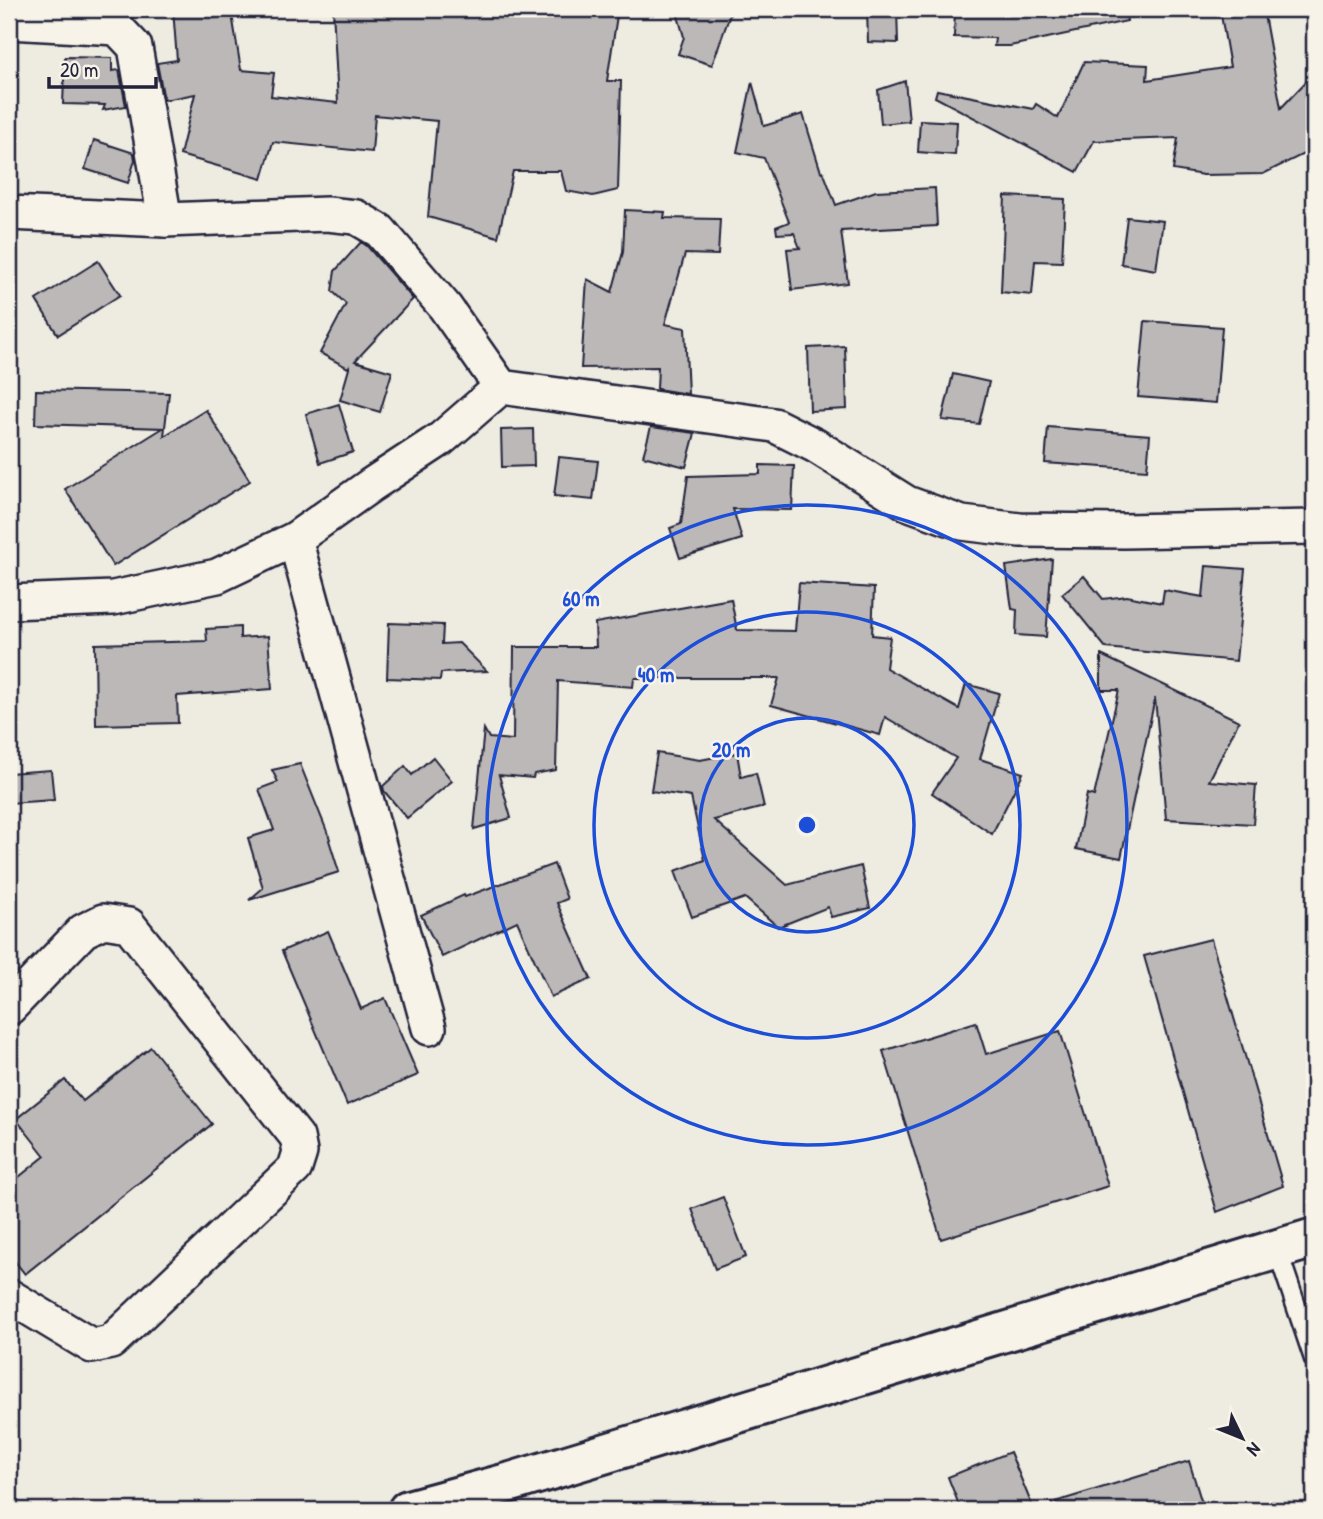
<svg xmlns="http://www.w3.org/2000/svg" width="1323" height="1519" font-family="'Patrick Hand',sans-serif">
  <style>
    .building { fill: #bbb8b7; stroke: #22223b; stroke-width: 2 }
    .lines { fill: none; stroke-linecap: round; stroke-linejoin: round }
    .lane-casing { stroke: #22223b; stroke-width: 23 }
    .street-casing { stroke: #22223b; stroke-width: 38 }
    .secondary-casing { stroke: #22223b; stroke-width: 44 }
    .lane { stroke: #f7f3e8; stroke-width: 18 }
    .street { stroke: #f7f3e8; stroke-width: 33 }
    .secondary { stroke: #f7f3e8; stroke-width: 38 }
    .ring { fill: none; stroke: #1d4ed8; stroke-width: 3.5 }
    .centre { fill: #1d4ed8; stroke: #f7f3e8; stroke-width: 3.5 }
    .ring-label { font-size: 21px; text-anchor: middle; font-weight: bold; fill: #1d4ed8; stroke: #f7f3e8; stroke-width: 5; stroke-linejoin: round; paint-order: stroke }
  </style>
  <rect width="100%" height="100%" fill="#eeebe1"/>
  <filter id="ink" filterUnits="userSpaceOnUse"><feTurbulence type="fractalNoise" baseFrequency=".0143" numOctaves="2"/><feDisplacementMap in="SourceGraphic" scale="14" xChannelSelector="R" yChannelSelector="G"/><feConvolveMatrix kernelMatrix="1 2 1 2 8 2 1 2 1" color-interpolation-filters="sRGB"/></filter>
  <g filter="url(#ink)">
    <!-- building -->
    <g class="building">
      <path d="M173,9H212L213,18L232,14L241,70L274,73L271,96L338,103L333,9H618L607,81H621L618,190L593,196L566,191L561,171H513L498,237L428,217L437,121L375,115L372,152L273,142L262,179L180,155L195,94L164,100L157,63L177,60Z"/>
      <path d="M676,9H732L712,65L678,54L684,37Z"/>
      <path d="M867,9H897L898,43L868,42Z"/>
      <path d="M955,9H1125L1127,21L1010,46H994L995,38L954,37Z"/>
      <path d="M1220,9H1263L1281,108L1314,73V149L1263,174L1203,175L1173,170L1178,138L1094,141L1077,172L935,97L937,90L1033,109L1036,104L1058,118L1084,62L1148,65L1147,80L1230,67Z"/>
      <path d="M65,57L112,58V71L119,70L126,106L103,110L105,105L63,104Z"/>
      <path d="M905,81L909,121L881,124L878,90Z"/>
      <path d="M752,82L764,126L803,114L821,172L823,171L836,205L876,191L935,188L937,226L841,231L848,283L792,290L787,249L800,248L794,233L777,234L776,227L789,222L764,158L737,152Z"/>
      <path d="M920,120L957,122L955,155L918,152Z"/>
      <path d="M94,140L134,153L135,160L128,183L85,169Z"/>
      <path d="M1005,196L1065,199L1062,262L1035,261L1032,295L1001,292Z"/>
      <path d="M625,210L665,212L664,218L720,219L718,255L685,254L665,324L685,328L688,394L657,389L658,367L581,368L587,279L612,292L623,252Z"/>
      <path d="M1127,217L1163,221L1156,270L1121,264Z"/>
      <path d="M361,242L367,246L413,299L355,361L392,372L380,412L340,400L350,365L348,368L320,353L346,304L332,291L335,271Z"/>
      <path d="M98,261L120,295L58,335L36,300Z"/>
      <path d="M1145,321L1222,327L1216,403L1138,397Z"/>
      <path d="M845,346L847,409L810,411L808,348Z"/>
      <path d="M953,374L989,382L979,424L942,420Z"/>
      <path d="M36,390L169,393L164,436L206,410L250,481L113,566L65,489L163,428L35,424Z"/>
      <path d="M339,404L353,452L320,463L306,414Z"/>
      <path d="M651,427L695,433L686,467L643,456Z"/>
      <path d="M1048,427L1150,435L1147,470L1045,463Z"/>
      <path d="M533,429L534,466L502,467L501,430Z"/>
      <path d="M559,457L598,461L593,500L554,496Z"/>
      <path d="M760,465L794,466L792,510L733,509L742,539L680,558L670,528L681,524L688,476L760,474Z"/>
      <path d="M1052,559L1046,637L1016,635L1017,610L1012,609L1006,566Z"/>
      <path d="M1206,566L1245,569L1236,661L1106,648L1062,594L1084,576L1103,599L1127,596L1162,603L1164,590L1203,597Z"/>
      <path d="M799,583L874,588L872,635L890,637L886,668L959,709L966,684L999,693L980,759L1023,773L992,834L932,793L956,758L885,717L880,735L771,705L779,678H634L633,687L558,681L556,770L534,774L533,778L499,775L511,818L474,829L484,729L489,738L513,740L514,647H596L595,623L731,599L737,630L795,631Z"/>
      <path d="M389,623L443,625L442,644L459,643L487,671L441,673L440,680L387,678Z"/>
      <path d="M240,627V638L268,636L272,689L177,696L178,723L96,725L95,644L207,641L206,629Z"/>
      <path d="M1101,655L1239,721L1209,781L1256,785L1253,824L1166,819L1155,698L1121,858L1076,849L1087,794L1094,796L1119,690H1101Z"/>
      <path d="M657,753L700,760L737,753L741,777L756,773L764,807L714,820L787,885L861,866L870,908L831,917L828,907L778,927L745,898L692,917L675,871L705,860L691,797L651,791Z"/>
      <path d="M433,757L452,781L407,818L384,791L383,786L405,766L412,775Z"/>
      <path d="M300,764L330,839L329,840L339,872L249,900L263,888L248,838L274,830L259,789L278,782L272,770Z"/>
      <path d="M51,770L54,800L9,803V773Z"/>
      <path d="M554,864L567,899L557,903L591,979L551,997L517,921L442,957L421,915L464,895L465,897Z"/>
      <path d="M328,931L361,1009L385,998L418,1075L347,1105L282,951Z"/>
      <path d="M1211,939L1283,1186L1217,1212L1144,956Z"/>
      <path d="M976,1022L986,1054L1060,1031L1108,1186L941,1239L883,1051Z"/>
      <path d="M151,1047L212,1124L25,1274L9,1254V1185L45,1156L16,1119L65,1080L83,1101Z"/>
      <path d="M723,1197L746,1257L715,1269L692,1209Z"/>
      <path d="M1010,1452L1034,1510H961L948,1477Z"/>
      <path d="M1189,1461L1204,1510H1053L1052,1503Z"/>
    </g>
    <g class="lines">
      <!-- lane casing -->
      <g class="lane-casing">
        <path id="lane" d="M1277,1249L1314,1359"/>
      </g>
      <!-- street casing -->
      <g class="street-casing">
        <g id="street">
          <path d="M9,22L117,28L135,47L165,220"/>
          <path d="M9,213L165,220L327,214L356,217L380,231L445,307L501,387L774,425L816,446L907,503L962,523L1020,530L1124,531L1314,527"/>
          <path d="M295,539L429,1028"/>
          <path d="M9,602L113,598L217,576L295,539L371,485L441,439L501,387"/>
          <path d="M9,1008L83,931L103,921L129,925L297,1137L300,1152L295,1168L111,1342L92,1346L9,1296"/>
        </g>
      </g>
      <!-- secondary casing -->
      <g class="secondary-casing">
        <path id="secondary" d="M408,1510L511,1482L1314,1238"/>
      </g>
      <!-- lane -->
      <use href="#lane" class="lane"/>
      <!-- street -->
      <use href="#street" class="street"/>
      <!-- secondary -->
      <use href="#secondary" class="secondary"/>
    </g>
  </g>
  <!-- distance rings -->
  <g class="ring">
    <circle cx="807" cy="825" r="107"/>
    <circle cx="807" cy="825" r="213"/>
    <circle cx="807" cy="825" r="320"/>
  </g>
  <circle cx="807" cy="825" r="10" class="centre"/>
  <g class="ring-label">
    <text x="581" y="606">60 m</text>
    <text x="656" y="682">40 m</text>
    <text x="731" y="757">20 m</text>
  </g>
  <!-- margin -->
  <rect width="1323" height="1519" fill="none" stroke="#f7f3e8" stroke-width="35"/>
  <rect x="18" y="18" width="1288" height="1484" fill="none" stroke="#22223b" stroke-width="2.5" filter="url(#ink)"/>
  <!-- north arrow -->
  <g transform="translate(1242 1438) rotate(133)" stroke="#f7f3e8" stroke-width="5" paint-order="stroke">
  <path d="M0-5L12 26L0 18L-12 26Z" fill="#22223b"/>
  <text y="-10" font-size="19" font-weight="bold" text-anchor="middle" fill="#22223b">N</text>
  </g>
  <!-- scale -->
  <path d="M49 77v10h107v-10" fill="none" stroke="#22223b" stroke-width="3.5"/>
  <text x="60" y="77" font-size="21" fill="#22223b" stroke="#f7f3e8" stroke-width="5" paint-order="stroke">20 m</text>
</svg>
